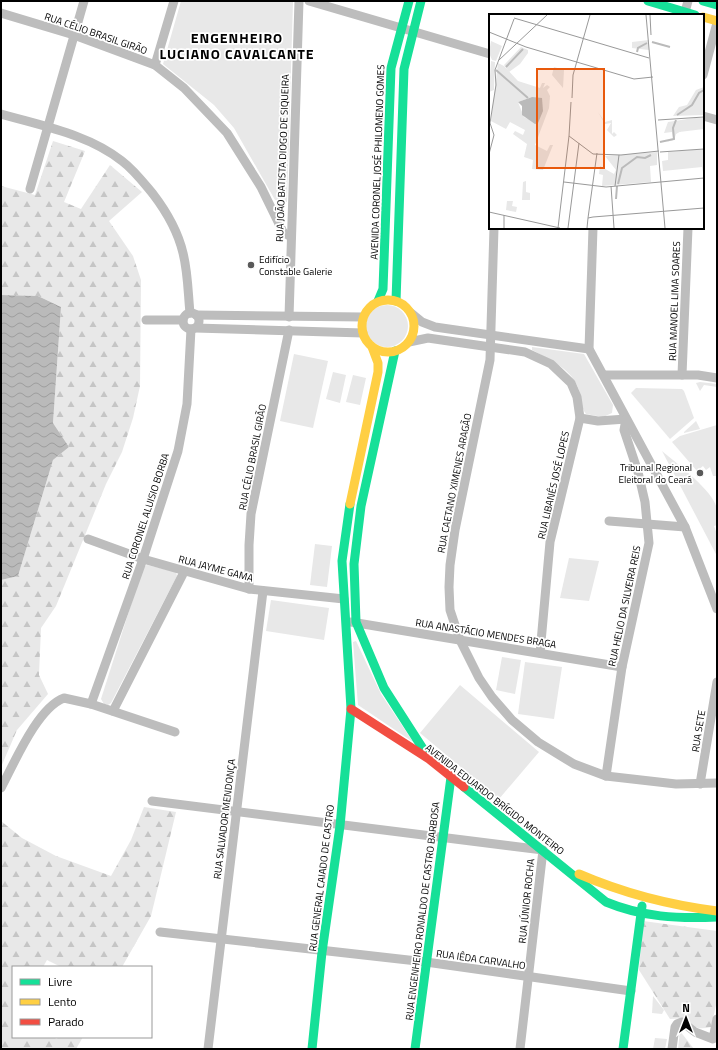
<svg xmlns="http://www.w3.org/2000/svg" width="718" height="1050" font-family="'Titillium Web',sans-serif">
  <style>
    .green { fill: #e8e8e8 }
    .forest { fill: url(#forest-firs) }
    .water { fill: url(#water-waves) }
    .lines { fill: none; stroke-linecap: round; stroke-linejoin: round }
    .street { stroke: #bdbdbd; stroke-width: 9 }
    .fast { stroke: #16e098; stroke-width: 9 }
    .slow { stroke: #ffcf43; stroke-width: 9 }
    .jam { stroke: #f24e42; stroke-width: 9 }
    .poi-dot { fill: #595959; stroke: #fff; stroke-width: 1.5 }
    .labels { text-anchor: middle; stroke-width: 3.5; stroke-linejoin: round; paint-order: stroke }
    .street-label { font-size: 10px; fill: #000; stroke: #fff }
    .poi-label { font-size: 10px; fill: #000; stroke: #fff; text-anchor: start }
    .district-label { font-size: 14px; font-weight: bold; letter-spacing: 1px; fill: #000; stroke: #fff }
    .inset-river { fill: none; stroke: #bababa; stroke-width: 2 }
    .inset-road { fill: none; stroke: #999; stroke-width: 1 }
    .view { fill: #e8590c; fill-opacity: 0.15; stroke: #e8590c; stroke-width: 2 }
    .inset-edge { fill: none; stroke: #000; stroke-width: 2 }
  </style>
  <defs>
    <pattern id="forest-firs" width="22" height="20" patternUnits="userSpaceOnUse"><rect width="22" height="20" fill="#e8e8e8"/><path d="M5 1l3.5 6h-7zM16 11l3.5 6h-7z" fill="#c5c5c5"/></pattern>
    <pattern id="water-waves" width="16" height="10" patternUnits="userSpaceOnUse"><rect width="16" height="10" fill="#bababa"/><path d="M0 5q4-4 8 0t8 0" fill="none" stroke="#9e9e9e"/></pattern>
  </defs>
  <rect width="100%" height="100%" fill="#fff"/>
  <!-- green -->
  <g class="green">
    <path d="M181,1L293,2L287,202L275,200L234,128L214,105L163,64Z"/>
    <circle cx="387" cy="326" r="21"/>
    <path d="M532,347L584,354L613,405L612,413L603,417L586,414C581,408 581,398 579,390C572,369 551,360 532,350Z"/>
    <path d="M294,354L328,361L313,428L280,421Z"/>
    <path d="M333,372L346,375L340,403L326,399Z"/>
    <path d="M353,375L366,378L360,405L346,402Z"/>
    <path d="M700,382L717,384V387L704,385L700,391L696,383Z"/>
    <path d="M636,388L682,389L684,391L694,418L670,439L631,393Z"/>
    <path d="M696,421L700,429L684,433V432Z"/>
    <path d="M717,425V476H713L710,467L706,470L703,466L697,471L672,442L680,436Z"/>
    <path d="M662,451C676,463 714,491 717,509C718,514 717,520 717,525L714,526L717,534V556Z"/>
    <path d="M315,544L332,546L327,587L310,585Z"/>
    <path d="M569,558L599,561L589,601L560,598Z"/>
    <path d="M147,565L176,572L177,576L111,703L108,705L104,704L101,699L143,567Z"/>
    <path d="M271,600L329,608L324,640L266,631Z"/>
    <path d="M356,641L381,694L413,742L358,705L353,642Z"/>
    <path d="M502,657L521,660L515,694L496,690Z"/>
    <path d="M525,662L562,667L554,719L518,714Z"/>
    <path d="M460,685L539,752L499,799L420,733Z"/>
    <path d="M653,996L664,1010L662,1014L652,1013Z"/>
    <path d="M655,1038L667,1039L665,1049H653Z"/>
  </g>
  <!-- forest -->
  <g class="forest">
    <path d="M53,141L85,151L64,202L81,209L110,165L142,192L109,221L133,256L141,280L140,386L133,418L122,452L106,484L56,606L41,628L39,675L48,694L17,730L1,767V580L18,576L53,460L69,447L53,423L61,307L38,296L1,295V186L35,195Z"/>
    <path d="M144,807L176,812L151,916L122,967H61L47,960L43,967H13V1037H52L57,1039L58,1037H83L76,1049H1V821L22,838L56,856L111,876L131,840Z"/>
    <path d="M643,921L717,931V1001L711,1027C700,1030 692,1028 685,1018L670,1019L639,970Z"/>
    <path d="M680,1031L694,1049H678Z"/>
  </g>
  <!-- water -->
  <path class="water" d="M1,295L38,296L61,307L53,423L69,447L53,460L18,576L1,580Z"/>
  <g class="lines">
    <!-- street -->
    <g class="street">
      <path d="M309,1L490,54"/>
      <path d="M685,12L688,1"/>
      <path d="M1,13L74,35L155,65L184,88L227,133L261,187L283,232L291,237"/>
      <path d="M155,65L174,1"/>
      <path d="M703,75L717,23"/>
      <path d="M1,114C42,126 88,134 122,161C134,170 143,182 153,194C166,211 178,232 183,253C188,273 188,293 190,313"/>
      <path d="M703,116L717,120"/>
      <path d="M30,189L84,1"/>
      <path d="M494,228L490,360L455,530L450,565L449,587L450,610L460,640L479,678L492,697L512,720L538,742L574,764L606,776L676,784L717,783"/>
      <path d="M593,228L589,349L685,527L717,609"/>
      <path d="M411,313L422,322L435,327L589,349"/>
      <circle cx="191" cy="321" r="8"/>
      <path d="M196,315L363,317"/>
      <path d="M289,317L299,1"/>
      <path d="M146,320H183"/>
      <path d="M195,328L363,333"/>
      <path d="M409,342L428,338L525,352L551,364L571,383L577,397L580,418L550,542L540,653"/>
      <path d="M604,375H698L717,378"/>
      <path d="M682,375L688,228"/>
      <path d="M580,418L598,421L626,419"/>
      <path d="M609,521L685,527"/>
      <path d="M88,539L143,559L249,589L344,599"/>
      <path d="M249,589V545L251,514L289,330"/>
      <path d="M351,622L622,667"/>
      <path d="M91,704L143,559L178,451L187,404L191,329"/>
      <path d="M113,711L184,572"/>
      <path d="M606,776L622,667L649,543L645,502L638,472L624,430L626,419"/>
      <path d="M700,784L717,682"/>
      <path d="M1,788C14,764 37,708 64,698L91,704L175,732"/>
      <path d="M152,801L543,850L520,1049"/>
      <path d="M160,932L426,962L631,991"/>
      <path d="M208,1049L263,591"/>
      <path d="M672,1049L675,1027L677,1024L682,1022L695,1032L713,1039L717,1019"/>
    </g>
    <!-- fast -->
    <g class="fast">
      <path d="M648,1L695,15"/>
      <path d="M703,1L717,5"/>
      <path d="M378,301L383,289L391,68L409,1"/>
      <path d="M396,301L404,69L421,1"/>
      <path d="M395,351L361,506L354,564L356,622L384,688L427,755"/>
      <path d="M464,787L606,902C642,917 678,919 717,917"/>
      <path d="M312,1049L322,952L340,826L351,709L342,561L350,504"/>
      <path d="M415,1049L451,777"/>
      <path d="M623,1049L642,906"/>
    </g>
    <!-- slow -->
    <g class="slow">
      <path d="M703,17L717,21"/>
      <circle cx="388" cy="326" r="26"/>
      <path d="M350,504L378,372V363L372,347"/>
      <path d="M579,874C623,893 669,905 717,911"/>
    </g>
    <!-- jam -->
    <path class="jam" d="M351,709L429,759L464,787"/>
  </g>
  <!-- markers -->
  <g class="poi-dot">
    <circle cx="251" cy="265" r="4"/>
    <circle cx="700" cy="473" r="4"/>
  </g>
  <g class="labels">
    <!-- street labels -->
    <g class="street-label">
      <text transform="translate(96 33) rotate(19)" y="4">RUA CÉLIO BRASIL GIRÃO</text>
      <text transform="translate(282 158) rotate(-88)" y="4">RUA JOÃO BATISTA DIOGO DE SIQUEIRA</text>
      <text transform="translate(377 162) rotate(-88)" y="4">AVENIDA CORONEL JOSÉ PHILOMENO GOMES</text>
      <text transform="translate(674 301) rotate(-88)" y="4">RUA MANOEL LIMA SOARES</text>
      <text transform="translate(252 457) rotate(-79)" y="4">RUA CÉLIO BRASIL GIRÃO</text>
      <text transform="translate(454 483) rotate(-79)" y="4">RUA CAETANO XIMENES ARAGÃO</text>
      <text transform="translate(553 485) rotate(-77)" y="4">RUA LIBANÊS JOSÉ LOPES</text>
      <text transform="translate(145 516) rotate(-72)" y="4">RUA CORONEL ALUISIO BORBA</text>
      <text transform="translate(216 568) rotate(15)" y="4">RUA JAYME GAMA</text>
      <text transform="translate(624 606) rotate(-78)" y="4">RUA HELIO DA SILVEIRA REIS</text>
      <text transform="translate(486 633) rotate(9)" y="4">RUA ANASTÁCIO MENDES BRAGA</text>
      <text transform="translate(698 731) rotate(-81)" y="4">RUA SETE</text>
      <text transform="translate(495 799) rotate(38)" y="4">AVENIDA EDUARDO BRÍGIDO MONTEIRO</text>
      <text transform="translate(224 819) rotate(-83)" y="4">RUA SALVADOR MENDONÇA</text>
      <text transform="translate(321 878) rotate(-83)" y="4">RUA GENERAL CAIADO DE CASTRO</text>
      <text transform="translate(526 901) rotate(-84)" y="4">RUA JÚNIOR ROCHA</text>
      <text transform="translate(422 911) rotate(-83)" y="4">RUA ENGENHEIRO RONALDO DE CASTRO BARBOSA</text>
      <text transform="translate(481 959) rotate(8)" y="4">RUA IÊDA CARVALHO</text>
    </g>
    <!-- poi labels -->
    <g class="poi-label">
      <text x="259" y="263">Edifício<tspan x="259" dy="12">Constable Galerie</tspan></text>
      <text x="692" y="471" text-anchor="end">Tribunal Regional<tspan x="692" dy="12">Eleitoral do Ceará</tspan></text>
    </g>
    <!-- district labels -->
    <g class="district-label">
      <text x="237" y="43">ENGENHEIRO<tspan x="237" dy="16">LUCIANO CAVALCANTE</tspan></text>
    </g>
  </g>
  <!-- overview -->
  <g transform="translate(489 14)">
    <rect width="215" height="215" fill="#fff"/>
    <path d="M160,26V36L143,34V28ZM32,33L39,36V39L31,50L20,58L15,51ZM65,53L75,56L74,74L63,61ZM109,98L116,108L123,106V120L125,118L128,121L125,123L118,116L122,109L116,110ZM37,167V178L41,179V186H33L34,168ZM18,187H24L23,192L28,193L27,198L17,196Z" fill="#e8e8e8"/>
    <path d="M2,27L13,32L7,47L3,46L0,39ZM2,47L6,48L5,72V76L0,78ZM9,49L15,52L29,67L51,74L53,69H56L54,74L58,71L61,73L58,76L61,82L60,94L46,131L58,137L61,131H64L54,156L43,155L44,146L35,143L38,130L24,120L26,117L34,121L36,116L21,108L17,115L2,107ZM43,83L39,105L35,103L29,88ZM205,104H215V115L190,118ZM215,135V163L213,153L174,157L173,147L179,146V138ZM168,138V151L161,152L162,168L113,172L114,161L110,160L111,152L125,160L127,156L116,142Z" fill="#e8e8e8" fill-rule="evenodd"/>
    <path d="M215,73L214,101L184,102L190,93L198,91L207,76ZM205,104L196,115L187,120L185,126L177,128L184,125L183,118L175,119L179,108Z" fill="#e8e8e8"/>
    <path d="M43,83L53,84L54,97L49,109L46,110L33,101V92L29,88Z" fill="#bababa"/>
    <path class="inset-river" d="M163,28L181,33M148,38L149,34L158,29M17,53L34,35M7,56L39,84M188,101L203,91L210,79L215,76M171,128L185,125L184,114L187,106M129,170L133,154L148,143L156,144L162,141M127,185L128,172"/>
    <path class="inset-road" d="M157,1L176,214M161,1L162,21M25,4L160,44M0,18L37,33L145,65L164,63M10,46L58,1M83,84L84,61L101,1M82,88L80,122L104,140L132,141L170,137M169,106L215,103M171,138L215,135M0,140L5,121L1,109L7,71L6,56L25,5M75,168L117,173L215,164M122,172L125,214M126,172L130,141M0,198L71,214M99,204L108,139M15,214V201M69,214L80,122M79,214L90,129M98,214L99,204L104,203L215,194"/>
    <path class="view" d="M48,55H115V154H48Z"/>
    <rect width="215" height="215" class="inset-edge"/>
  </g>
  <!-- border -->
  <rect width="718" height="1050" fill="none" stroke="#000000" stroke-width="4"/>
  <!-- legend -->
  <rect x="12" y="966" width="140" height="72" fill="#ffffff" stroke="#999999"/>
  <rect x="20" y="979" width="20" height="6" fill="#16e098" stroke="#999999"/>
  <text x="48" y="986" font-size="12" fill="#000000">Livre</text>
  <rect x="20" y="999" width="20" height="6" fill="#ffcf43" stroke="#999999"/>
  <text x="48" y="1006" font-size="12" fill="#000000">Lento</text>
  <rect x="20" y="1019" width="20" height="6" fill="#f24e42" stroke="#999999"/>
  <text x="48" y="1026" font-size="12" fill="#000000">Parado</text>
  <!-- north arrow -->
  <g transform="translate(686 1018)" stroke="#ffffff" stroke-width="3" paint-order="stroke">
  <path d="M0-3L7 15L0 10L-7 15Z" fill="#000000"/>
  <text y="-6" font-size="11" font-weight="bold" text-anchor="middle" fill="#000000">N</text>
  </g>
</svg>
